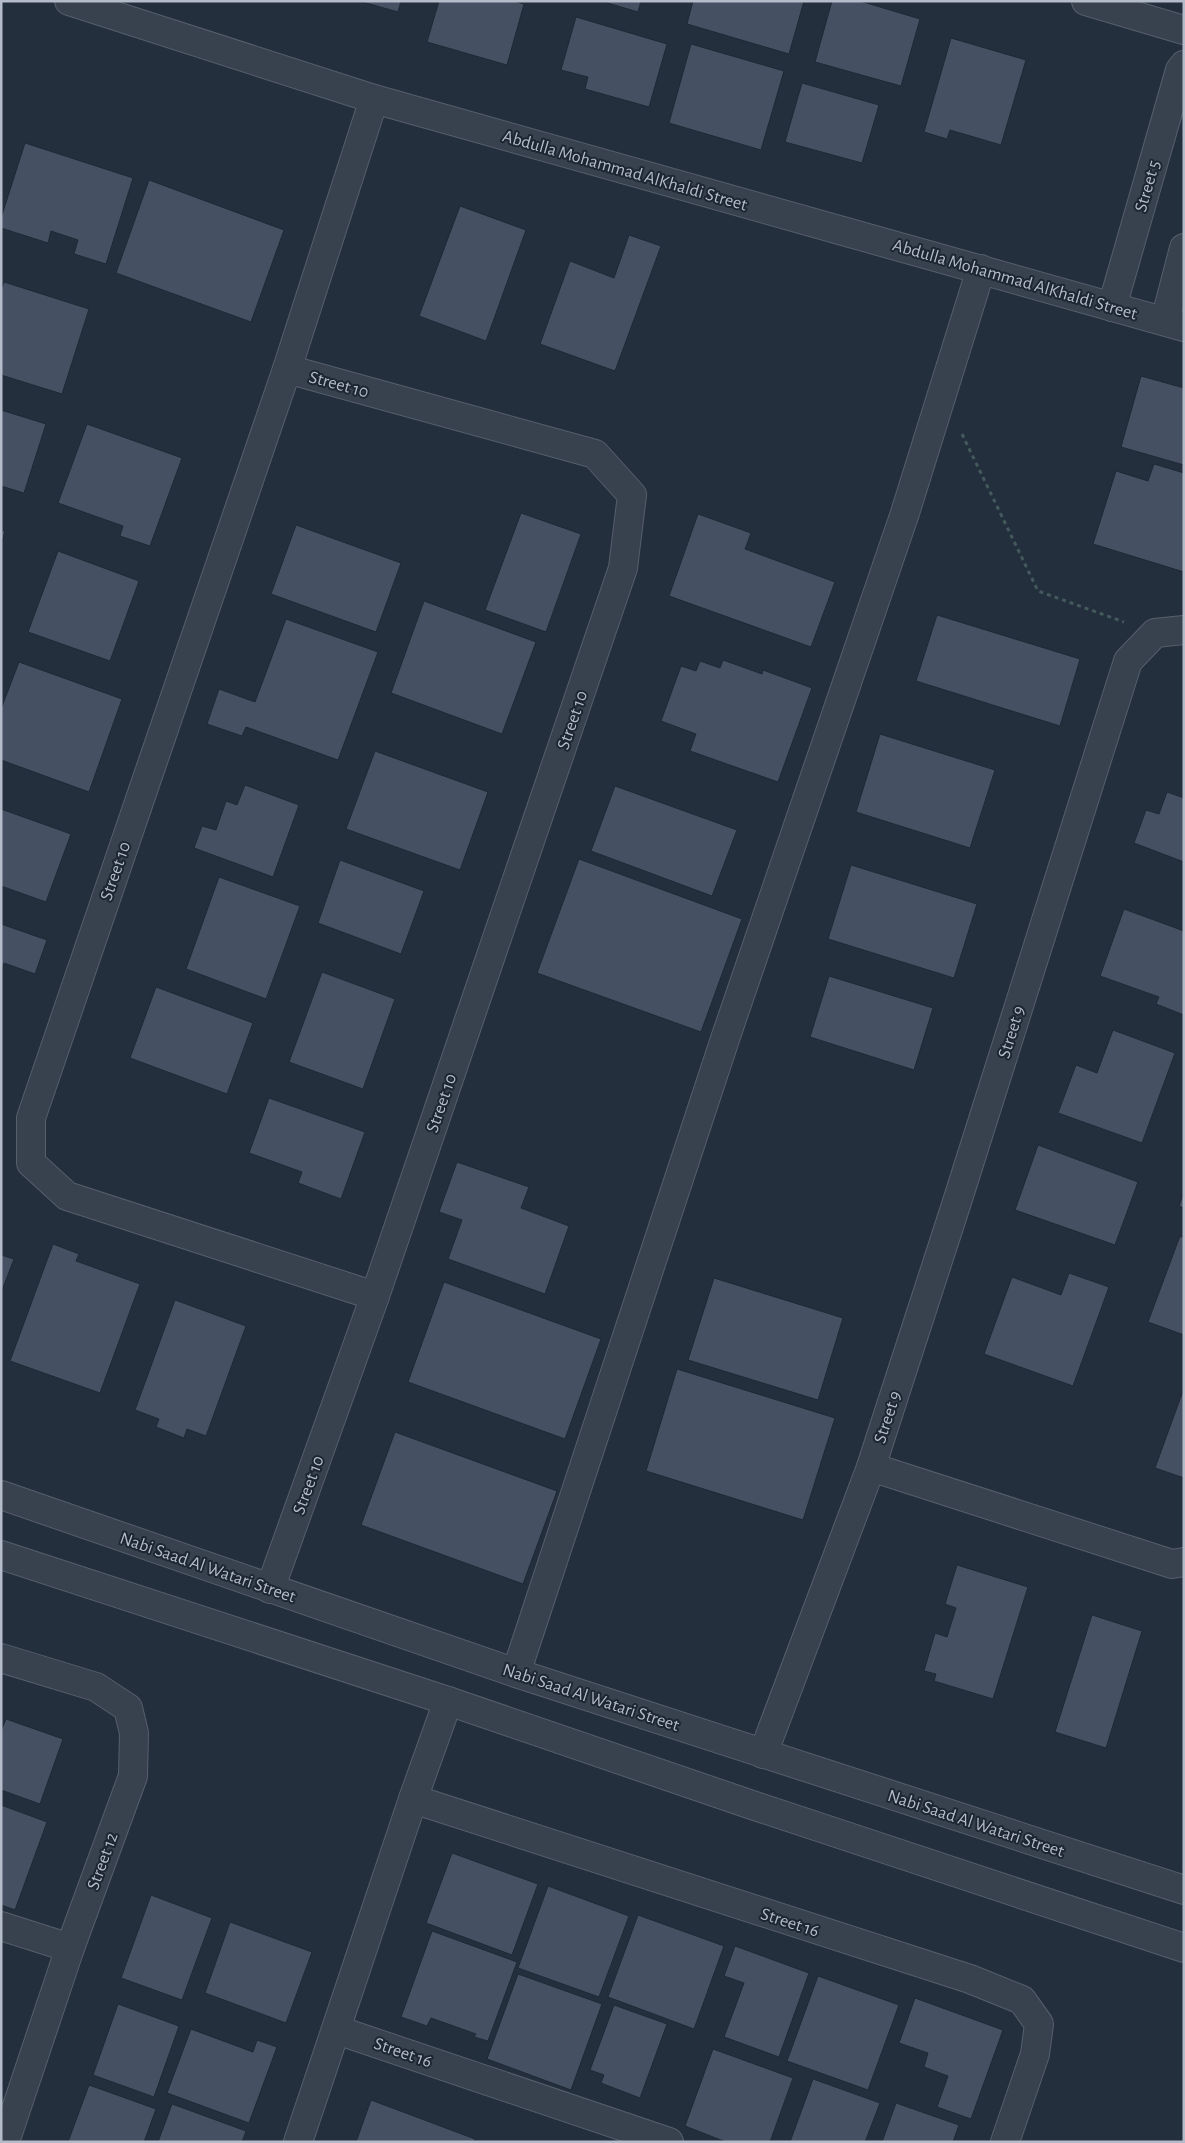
<svg xmlns="http://www.w3.org/2000/svg" width="1185" height="2143" font-family="'Alegreya Sans',sans-serif">
  <style>
    .building { fill: #455162; stroke: #1f2835 }
    .lines { fill: none; stroke-linecap: round; stroke-linejoin: round }
    .minor-casing { stroke: #565f6c; stroke-width: 30 }
    .path { stroke: #44595c; stroke-width: 3; stroke-dasharray: 4 4; stroke-linecap: butt }
    .minor { stroke: #38414e; stroke-width: 28 }
    .labels { text-anchor: middle; stroke-width: 4; stroke-linejoin: round; paint-order: stroke }
    .street-label { font-size: 18px; fill: #b4bcc9; stroke: #1d2633 }
  </style>
  <rect width="100%" height="100%" fill="#242f3e"/>
  <!-- building -->
  <g class="building">
    <path d="M359,1H401L398,12Z"/>
    <path d="M439,1H514L524,4L507,65L427,42Z"/>
    <path d="M601,1H641L638,12Z"/>
    <path d="M693,1H804L789,54L687,24Z"/>
    <path d="M832,1H860L920,19L901,86L815,62Z"/>
    <path d="M576,17L667,44L649,107L585,89L588,77L561,70Z"/>
    <path d="M951,38L1026,60L1001,145L950,130L947,139L924,132Z"/>
    <path d="M691,44L784,71L761,150L669,123Z"/>
    <path d="M802,83L879,105L862,163L785,142Z"/>
    <path d="M25,143L133,178L106,264L74,254L78,240L51,231L48,243L1,228V218Z"/>
    <path d="M149,180L284,230L251,322L116,273Z"/>
    <path d="M460,206L526,230L486,341L419,316Z"/>
    <path d="M629,235L661,246L615,371L540,344L570,261L614,278Z"/>
    <path d="M4,282L89,309L62,394L1,375V290Z"/>
    <path d="M1141,376L1184,388V465L1121,447Z"/>
    <path d="M1,410L46,424L24,493L1,486Z"/>
    <path d="M87,424L182,458L150,546L120,536L123,526L58,503Z"/>
    <path d="M1154,464L1184,473V572L1093,544L1116,471L1148,481Z"/>
    <path d="M521,513L581,534L546,632L485,610Z"/>
    <path d="M698,514L751,533L745,549L835,582L811,647L669,596Z"/>
    <path d="M296,525L401,563L376,632L271,594Z"/>
    <path d="M1,530L5,531L1,545Z"/>
    <path d="M58,551L139,581L110,661L28,632Z"/>
    <path d="M424,601L536,642L502,734L391,693Z"/>
    <path d="M937,615L1080,659L1060,726L916,681Z"/>
    <path d="M286,619L378,652L338,760L246,727L242,736L207,724L219,689L255,702Z"/>
    <path d="M723,660L762,674L763,670L812,688L778,782L690,751L696,734L661,721L681,666L696,671L700,661L720,668Z"/>
    <path d="M19,662L122,699L89,792L1,760V709Z"/>
    <path d="M880,734L995,770L970,848L856,812Z"/>
    <path d="M375,751L488,792L460,870L346,829Z"/>
    <path d="M245,785L299,805L273,877L194,848L202,826L216,830L226,801L237,805Z"/>
    <path d="M615,786L737,830L712,896L591,851Z"/>
    <path d="M1167,792L1184,798V862L1134,843L1146,810L1159,814Z"/>
    <path d="M1,809L71,834L46,902L1,886Z"/>
    <path d="M579,859L742,919L701,1032L537,973Z"/>
    <path d="M340,860L424,891L401,954L318,923Z"/>
    <path d="M851,865L977,904L954,978L828,939Z"/>
    <path d="M219,877L300,906L266,999L186,969Z"/>
    <path d="M1124,909L1184,931V1015L1156,1004L1159,997L1100,976Z"/>
    <path d="M1,924L47,940L35,974L4,963L1,971Z"/>
    <path d="M322,972L395,999L363,1089L289,1062Z"/>
    <path d="M829,976L933,1008L914,1070L810,1037Z"/>
    <path d="M156,987L253,1023L227,1094L130,1058Z"/>
    <path d="M1113,1030L1175,1053L1142,1143L1058,1113L1076,1065L1097,1073Z"/>
    <path d="M269,1098L365,1132L341,1199L298,1183L302,1172L249,1153Z"/>
    <path d="M1038,1145L1138,1182L1115,1245L1015,1210Z"/>
    <path d="M457,1162L529,1187L521,1208L569,1226L545,1294L448,1259L462,1220L439,1212Z"/>
    <path d="M1184,1192V1208L1179,1206Z"/>
    <path d="M1180,1236L1184,1238V1335L1148,1322Z"/>
    <path d="M53,1244L79,1254L76,1261L140,1284L100,1393L10,1361Z"/>
    <path d="M1,1255L14,1259L1,1293Z"/>
    <path d="M1069,1273L1109,1287L1073,1386L984,1354L1012,1277L1061,1295Z"/>
    <path d="M714,1278L843,1318L818,1400L688,1360Z"/>
    <path d="M444,1282L601,1339L565,1439L408,1382Z"/>
    <path d="M175,1300L246,1326L206,1436L187,1429L184,1438L156,1427L159,1419L135,1410Z"/>
    <path d="M677,1369L835,1418L803,1520L646,1471Z"/>
    <path d="M1184,1388V1478L1155,1468Z"/>
    <path d="M395,1432L557,1491L523,1584L361,1525Z"/>
    <path d="M957,1565L1028,1587L993,1699L934,1681L936,1674L924,1671L935,1633L947,1637L956,1608L945,1604Z"/>
    <path d="M1092,1615L1142,1631L1106,1748L1055,1732Z"/>
    <path d="M6,1719L63,1739L40,1804L1,1790V1731Z"/>
    <path d="M1,1805L47,1822L15,1910L1,1905Z"/>
    <path d="M452,1853L538,1884L512,1955L426,1923Z"/>
    <path d="M548,1886L629,1916L599,1997L518,1968Z"/>
    <path d="M151,1895L212,1918L182,2000L121,1978Z"/>
    <path d="M638,1915L724,1946L694,2029L608,1997Z"/>
    <path d="M230,1922L312,1952L286,2023L205,1993Z"/>
    <path d="M432,1931L517,1962L488,2041L474,2037L476,2034L431,2018L427,2026L401,2017Z"/>
    <path d="M735,1946L809,1973L779,2057L724,2037L744,1983L724,1976Z"/>
    <path d="M518,1974L602,2004L571,2090L487,2059Z"/>
    <path d="M818,1976L899,2005L868,2090L787,2061Z"/>
    <path d="M915,1998L1003,2030L971,2119L937,2107L948,2076L924,2067L928,2053L899,2043Z"/>
    <path d="M118,2004L179,2026L154,2097L93,2075Z"/>
    <path d="M614,2005L667,2024L640,2098L601,2083L604,2075L590,2070Z"/>
    <path d="M191,2029L253,2052L257,2040L277,2047L249,2123L167,2093Z"/>
    <path d="M713,2049L793,2078L770,2142H726L685,2126Z"/>
    <path d="M813,2079L880,2103L865,2142H790Z"/>
    <path d="M89,2085L156,2109L144,2142H68Z"/>
    <path d="M371,2100L475,2139L474,2142H356Z"/>
    <path d="M896,2103L959,2125L953,2142H882Z"/>
    <path d="M172,2104L246,2131L242,2142H158Z"/>
  </g>
  <g class="lines">
    <!-- minor casing -->
    <g class="minor-casing">
      <g id="minor">
        <path d="M69,1L374,99L1184,327"/>
        <path d="M1086,1L1184,30"/>
        <path d="M374,99L287,369L31,1118V1163L67,1196L375,1296"/>
        <path d="M1112,307L1180,70L1184,65"/>
        <path d="M1165,321L1184,248"/>
        <path d="M871,1467L1172,1564L1184,1562"/>
        <path d="M1,1495L516,1673L1184,1890"/>
        <path d="M1,1555L448,1701L755,1806L1184,1948"/>
        <path d="M270,1589L375,1296L623,568L632,495L595,454L287,369"/>
        <path d="M1,1658L96,1687L128,1708L134,1733L133,1776L70,1948L5,2142"/>
        <path d="M516,1673L726,1036L905,513L981,269"/>
        <path d="M763,1754L871,1467L956,1205L1128,661L1155,633L1184,630"/>
        <path d="M413,1799L970,1979L1022,2000L1039,2024L1035,2054L1005,2142"/>
        <path d="M1,1926L70,1948"/>
        <path d="M337,2030L669,2142"/>
        <path d="M298,2142L413,1799L448,1701"/>
      </g>
    </g>
    <!-- path -->
    <path class="path" d="M962,434L1038,591L1124,622"/>
    <!-- minor -->
    <use href="#minor" class="minor"/>
  </g>
  <g class="labels">
    <!-- street labels -->
    <g class="street-label">
      <text transform="translate(625 170) rotate(16)" y="6">Abdulla Mohammad AlKhaldi Street</text>
      <text transform="translate(1147 186) rotate(-74)" y="6">Street 5</text>
      <text transform="translate(1015 279) rotate(16)" y="6">Abdulla Mohammad AlKhaldi Street</text>
      <text transform="translate(339 384) rotate(15)" y="6">Street 10</text>
      <text transform="translate(572 720) rotate(-71)" y="6">Street 10</text>
      <text transform="translate(115 871) rotate(-71)" y="6">Street 10</text>
      <text transform="translate(1011 1032) rotate(-73)" y="6">Street 9</text>
      <text transform="translate(441 1103) rotate(-71)" y="6">Street 10</text>
      <text transform="translate(887 1417) rotate(-72)" y="6">Street 9</text>
      <text transform="translate(308 1485) rotate(-70)" y="6">Street 10</text>
      <text transform="translate(208 1567) rotate(19)" y="6">Nabi Saad Al Watari Street</text>
      <text transform="translate(591 1697) rotate(18)" y="6">Nabi Saad Al Watari Street</text>
      <text transform="translate(976 1823) rotate(18)" y="6">Nabi Saad Al Watari Street</text>
      <text transform="translate(102 1861) rotate(-70)" y="6">Street 12</text>
      <text transform="translate(790 1922) rotate(18)" y="6">Street 16</text>
      <text transform="translate(403 2052) rotate(19)" y="6">Street 16</text>
    </g>
  </g>
  <!-- border -->
  <rect width="1185" height="2143" fill="none" stroke="#b4bcc9" stroke-width="5"/>
</svg>
